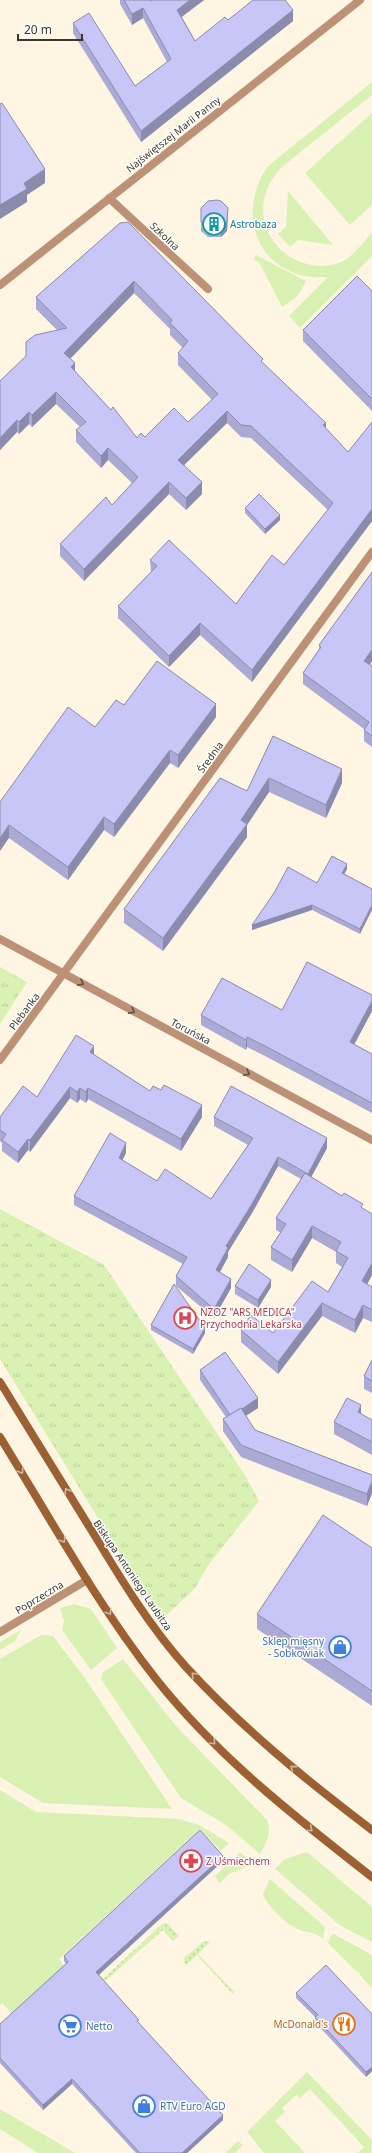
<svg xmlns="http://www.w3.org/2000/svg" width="372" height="2153" font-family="'Noto Sans',sans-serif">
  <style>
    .grass { fill: #daf1b4 }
    .park { fill: url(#park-tufts) }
    .garden { fill: url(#garden-dots) }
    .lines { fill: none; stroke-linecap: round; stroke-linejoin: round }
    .minor { stroke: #bc9175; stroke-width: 8 }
    .tertiary { stroke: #bc9175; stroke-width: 8 }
    .secondary { stroke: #9c6033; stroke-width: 8 }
    .wall { fill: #abaad4; fill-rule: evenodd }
    .shaded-wall { fill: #8b8bad }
    .building { fill: #c7c6f7; stroke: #8b8bad; fill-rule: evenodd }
    .oneway { stroke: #625140 }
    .oneway2 { stroke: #d2b7a3 }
    .labels { text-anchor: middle; stroke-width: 3; stroke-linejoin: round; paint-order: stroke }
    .street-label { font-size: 10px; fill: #3b3629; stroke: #fff }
    .culture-label { font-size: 10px; fill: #0d838f; stroke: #fff; text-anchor: start }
    .health-label { font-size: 10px; fill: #be3a42; stroke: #fff; text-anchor: start }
    .shop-label { font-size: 10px; fill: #366cbe; stroke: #fff; text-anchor: start }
    .food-label { font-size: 10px; fill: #c56008; stroke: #fff; text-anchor: end }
  </style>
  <defs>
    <pattern id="park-tufts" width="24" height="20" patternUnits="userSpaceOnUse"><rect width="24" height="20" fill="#daf1b4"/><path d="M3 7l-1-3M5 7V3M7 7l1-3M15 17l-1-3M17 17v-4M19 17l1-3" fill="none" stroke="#bccf9b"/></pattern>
    <pattern id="garden-dots" width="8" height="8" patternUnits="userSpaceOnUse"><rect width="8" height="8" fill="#daf1b4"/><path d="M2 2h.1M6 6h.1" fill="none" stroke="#bccf9b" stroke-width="1.8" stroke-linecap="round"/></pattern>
  </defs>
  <rect width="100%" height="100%" fill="#fef6e2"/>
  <!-- grass -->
  <g class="grass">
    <path d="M372,82V95L283,166C274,176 266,186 264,200C256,242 301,278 341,262C353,257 363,242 372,233V256L300,328L289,316L328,277C319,277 309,278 300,275C250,260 240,206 268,166Z"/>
    <path d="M372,113V205L350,225L305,173Z"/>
    <path d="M288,191L333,245L298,240L290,247L278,234L286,227Z"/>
    <path d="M256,255L306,281C301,293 294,300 282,307L259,262L254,260Z"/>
    <path d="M74,1604L91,1609L117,1648L91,1670L62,1630L64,1621L60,1608Z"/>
    <path d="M21,1630L15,1641L0,1650V1642Z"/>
    <path d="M41,1635L53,1636L87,1681L172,1809L43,1803L0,1777V1659Z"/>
    <path d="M123,1659L176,1726L267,1820C272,1833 266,1843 260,1854L226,1825L181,1798L101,1679L102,1673Z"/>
    <path d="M0,1790L36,1812L179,1819L199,1825L229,1843L221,1851L200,1829L59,1959L65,1967L13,2015L2,2003L0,2005Z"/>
    <path d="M240,1852L253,1864L229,1874L220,1883L215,1876Z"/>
    <path d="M307,1852L372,1907V1942L341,1926L275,1869L285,1859Z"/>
    <path d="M270,1879L325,1927L323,1939C317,1932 308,1933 300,1930C288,1926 265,1905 263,1893Z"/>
    <path d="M334,1934L372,1955V1988L359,1974L360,1973L357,1972L328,1943L331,1936Z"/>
    <path d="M307,2072L372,2140L371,2153H358L364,2147L310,2089L300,2098L296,2095L282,2108L285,2112L275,2121L305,2153H264L247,2132Z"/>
    <path d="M0,2109L75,2153H38L0,2129Z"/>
    <path d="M238,2141L243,2145L235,2153H225Z"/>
  </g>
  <!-- park -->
  <g class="park">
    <path d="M0,967L27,982L0,1024Z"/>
    <path d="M0,1209L104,1265L245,1475L259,1501L209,1564L195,1588L163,1619L149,1601L0,1359Z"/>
  </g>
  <!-- garden -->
  <g class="garden">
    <path d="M163,1923H167L179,1936L173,1941L163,1930L104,1982L102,1980Z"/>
    <path d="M204,1941L210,1942L198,1954L234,1992L233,1994L197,1955L185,1966L184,1958Z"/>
  </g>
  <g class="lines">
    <!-- minor -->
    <g class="minor">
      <path d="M109,198L208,289"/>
      <path d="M0,939L372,1140"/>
      <path d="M0,1060L372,552"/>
      <path d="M0,1632L87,1580"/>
    </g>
    <!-- tertiary -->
    <path class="tertiary" d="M0,285L360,0"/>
    <!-- secondary -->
    <g class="secondary">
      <path d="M0,1382C32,1433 63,1485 95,1536C122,1581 151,1628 186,1667C242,1728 306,1780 372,1830"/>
      <path d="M0,1437C50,1518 97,1604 156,1679C217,1756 295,1817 372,1877"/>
    </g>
  </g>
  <!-- wall -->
  <g class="wall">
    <path d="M120,0H150L151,1L204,0L182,17L195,41L228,20L293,21L141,142L73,33V23L135,86L167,62L143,18L132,25L120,4Z"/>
    <path d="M201,208L228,217L227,231L221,237H208L201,231Z"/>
    <path d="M120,223L263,363L348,452L372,422V521L252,682L200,635L169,667L118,618V606L151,572L150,560L236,604L284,565L328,510L251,438L241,437L227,423L184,465L202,494L186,510L169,494L84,581L60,556V544L112,505L132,483L108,460L101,468L76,442V430L80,427L56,404L32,427L29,424L19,434L17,432L0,450V381L57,330L36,309V297ZM134,293L170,329V335L183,348L178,353V365L212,400L188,422L145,437L137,438L75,372L70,359Z"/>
    <path d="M372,291V411L303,341V330Z"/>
    <path d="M245,508L280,520L265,534L245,513Z"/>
    <path d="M372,572V661L370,665L372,666V747L364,741V729L303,684V673L319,649V645Z"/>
    <path d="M124,705L216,717L178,768L170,763L114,837L104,830L68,880L9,838L0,802Z"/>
    <path d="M273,736L342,783L326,818L269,792L247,825V837L163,951L124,923V909L247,791Z"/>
    <path d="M347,869L344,874L372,889L360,934L312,910L252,930L317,883Z"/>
    <path d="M282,1010L372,1011L354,1045L372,1054V1113L265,1056L247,1047L246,1050L201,1025V1015Z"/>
    <path d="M94,1055L150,1091L202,1117L181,1151L88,1099L86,1103L80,1099L77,1103L70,1098L30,1152L28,1150L18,1163L2,1151V1143L0,1141V1117L37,1097Z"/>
    <path d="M214,1117L327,1148L311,1177L342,1196L372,1214V1275L367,1284L372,1287V1322L363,1318L355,1333L322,1316L278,1374L241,1342V1330L273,1333L328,1292L342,1267L336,1263V1252L312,1238L292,1272L271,1260V1247L281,1233L276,1230V1218L301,1179L278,1166L252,1213L228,1252V1257L220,1272L231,1288L214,1318L176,1286V1276L183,1264L74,1205V1196L126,1153L122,1160L157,1181L211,1199L248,1145L214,1126Z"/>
    <path d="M235,1286L271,1287L258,1308L235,1294Z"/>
    <path d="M151,1325L205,1333L193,1354L151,1330Z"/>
    <path d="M372,1360V1393L364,1389V1376Z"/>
    <path d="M200,1370L258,1408L246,1416L255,1430L372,1475V1493L367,1506L241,1457L223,1431V1419L226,1417L200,1380Z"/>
    <path d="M361,1414L372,1420V1455L334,1434V1422Z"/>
    <path d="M372,1548V1706L257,1629V1614Z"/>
    <path d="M223,1861L99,1975L139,2023L223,2120L187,2153H136L72,2084L43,2110L0,2063V2024L66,1964L64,1961V1956Z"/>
    <path d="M296,1993L372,2014V2071L366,2077L315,2022V2017L296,1998Z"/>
  </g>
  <!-- shaded-wall -->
  <g class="shaded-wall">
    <path d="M190,0H204L177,20V10Z"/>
    <path d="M143,8V18L132,25V14Z"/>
    <path d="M293,10V21L141,142V131Z"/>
    <path d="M45,169V183L27,195V202L0,219V205L24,183Z"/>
    <path d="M228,208L227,231L221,237V228Z"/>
    <path d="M134,281V293L64,365V353Z"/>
    <path d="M75,363V375L71,367Z"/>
    <path d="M56,392V404L32,427V415Z"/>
    <path d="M227,411V423L178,471V460Z"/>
    <path d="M29,412V424L19,434V422Z"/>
    <path d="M17,420V432L0,450V438Z"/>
    <path d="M326,423V434L323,425Z"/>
    <path d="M108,448V460L101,468V456Z"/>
    <path d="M169,482V494L84,581V569Z"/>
    <path d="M202,482V494L186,510V498Z"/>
    <path d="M372,509V521L252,682V670Z"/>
    <path d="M280,515V520L265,534V529Z"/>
    <path d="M200,623V635L169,667V656Z"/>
    <path d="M372,650V661L364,672V661Z"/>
    <path d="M216,704V717L178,768V755Z"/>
    <path d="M170,750V763L114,837V824Z"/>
    <path d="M342,769V783L326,818V805Z"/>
    <path d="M269,778V792L247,825V837L163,951V938Z"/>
    <path d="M104,817V830L68,880V867Z"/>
    <path d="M9,825V838L0,851V838Z"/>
    <path d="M347,864V869L342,878V873Z"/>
    <path d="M312,905V910L252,930V925Z"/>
    <path d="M372,905V910L360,934V929Z"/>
    <path d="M372,1001V1011L350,1052V1042Z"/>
    <path d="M247,1037V1047L246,1050V1040Z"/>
    <path d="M94,1046V1058L90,1052Z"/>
    <path d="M70,1087V1098L30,1152V1140Z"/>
    <path d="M80,1088V1099L77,1103V1092Z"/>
    <path d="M88,1088V1099L86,1103V1092Z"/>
    <path d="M202,1105V1117L181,1151V1139Z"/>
    <path d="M327,1138V1148L308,1183V1174Z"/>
    <path d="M28,1139V1150L18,1163V1152Z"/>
    <path d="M126,1143V1153L119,1167V1158Z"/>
    <path d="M278,1157V1166L252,1213L228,1252V1257L216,1279V1270L226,1246Z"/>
    <path d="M312,1226V1238L292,1272V1260Z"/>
    <path d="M372,1263V1275L362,1294V1281Z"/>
    <path d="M231,1279V1288L214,1318V1309Z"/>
    <path d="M271,1280V1287L258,1308V1300Z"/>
    <path d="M322,1303V1316L278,1374V1362Z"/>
    <path d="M363,1305V1318L355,1333V1320Z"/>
    <path d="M205,1328V1333L193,1354V1349Z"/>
    <path d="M258,1398V1408L231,1425V1416Z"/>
    <path d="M361,1405V1418L358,1412Z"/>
    <path d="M372,1481V1493L367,1506V1494Z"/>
    <path d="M223,1856V1861L96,1977V1972Z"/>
    <path d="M372,2067V2071L366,2077V2072Z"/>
    <path d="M72,2079V2084L43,2110V2105Z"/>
    <path d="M223,2115V2120L187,2153H182Z"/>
  </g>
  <!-- building -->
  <g class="building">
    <path d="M124,0H150L151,1L153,0H190L177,10L195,41L225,17L228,20L253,0H285L293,10L141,131L73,23L89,13L135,86L171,59L143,8L132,14Z"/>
    <path d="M2,103L45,169L24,183L27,189L0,205V104Z"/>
    <path d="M217,200L221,201L228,208L227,221L221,228H208L201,222V208L208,201Z"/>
    <path d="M128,222L263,359L261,361L326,423L323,425L348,452L372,422V509L252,670L200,623L169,656L118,606L157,566L150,560L169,540L236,604L272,555L284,565L333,503L251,426L241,425L227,411L178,460L202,482L186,498L169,482L84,569L60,544L106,497L112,505L138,477L108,448L101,456L76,430L86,422L56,392L32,415L29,412L19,422L17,420L0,438V381L26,356V342L35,335L67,328L36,297L120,223ZM134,281L172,320L170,323L188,341L178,353L218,394L188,422L174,408L145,437L141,433L137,438L113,407L111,410L71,367L75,363L64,353Z"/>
    <path d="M357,276L372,291V399L303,330Z"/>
    <path d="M259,494L280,515L265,529L245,508Z"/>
    <path d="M372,572V650L364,661L372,666V736L364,730L369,722L303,673L321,647L319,645Z"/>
    <path d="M157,661L216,704L178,755L170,750L114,824L104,817L68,867L9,825L0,838V802L68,707L95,727L116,700L124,705Z"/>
    <path d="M273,736L342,769L326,805L269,778L241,820L247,824L163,938L124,909L220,778L247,791Z"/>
    <path d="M332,856L347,864L342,873L372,889V905L360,929L312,905L252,925L274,893L288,867L317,883Z"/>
    <path d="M307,962L372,995V1001L350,1042L372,1054V1103L265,1046L247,1037L246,1040L201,1015L222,978L282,1010Z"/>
    <path d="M76,1035L94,1046L90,1052L150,1091L153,1086L161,1090L164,1085L202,1105L181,1139L88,1088L86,1092L80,1088L77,1092L70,1087L30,1140L28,1139L18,1152L2,1140L6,1134L0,1130V1117L23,1086L37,1097Z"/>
    <path d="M231,1086L327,1138L308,1174L278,1157L252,1204L226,1246L228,1248L216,1270L231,1279L214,1309L176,1276L187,1257L74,1196L110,1133L126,1143L119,1158L157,1181L165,1169L211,1199L253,1138L214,1117Z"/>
    <path d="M305,1173L342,1196L344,1193L363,1204L361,1207L372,1214V1263L362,1281L372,1287V1310L363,1305L355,1320L322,1303L278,1362L241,1330L251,1315L273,1333L312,1281L328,1292L348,1258L336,1251L341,1242L312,1226L292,1260L271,1247L286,1224L276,1218Z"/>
    <path d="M249,1264L271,1280L258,1300L235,1286Z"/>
    <path d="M174,1284L205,1328L193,1349L151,1325Z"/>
    <path d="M225,1352L258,1398L242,1409L241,1408L230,1415L200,1370Z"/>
    <path d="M372,1360V1381L364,1376Z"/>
    <path d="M347,1398L361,1405L358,1412L372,1420V1442L334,1422Z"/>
    <path d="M241,1408L255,1430L372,1475V1481L367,1494L241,1445L223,1419Z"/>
    <path d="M323,1515L372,1548V1691L257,1614Z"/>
    <path d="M200,1830L223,1856L96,1972L139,2020L137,2021L223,2115L182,2153H140L72,2079L43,2105L0,2058V2024L68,1962L64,1956Z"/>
    <path d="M326,1965L372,2014V2067L366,2072L315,2017L318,2015L296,1993Z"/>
  </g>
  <!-- one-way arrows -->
  <defs><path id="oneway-chevron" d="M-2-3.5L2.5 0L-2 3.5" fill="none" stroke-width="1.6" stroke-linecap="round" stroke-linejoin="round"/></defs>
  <g class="oneway">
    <use href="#oneway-chevron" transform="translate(81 983) rotate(28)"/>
    <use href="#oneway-chevron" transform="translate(132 1011) rotate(28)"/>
    <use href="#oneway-chevron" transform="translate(247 1073) rotate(28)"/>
  </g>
  <g class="oneway2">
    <use href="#oneway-chevron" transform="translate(21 1471) rotate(59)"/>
    <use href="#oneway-chevron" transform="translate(67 1491) rotate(-121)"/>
    <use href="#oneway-chevron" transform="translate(63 1540) rotate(58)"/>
    <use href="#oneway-chevron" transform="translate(109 1612) rotate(56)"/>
    <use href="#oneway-chevron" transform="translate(194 1675) rotate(-134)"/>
    <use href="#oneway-chevron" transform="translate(213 1742) rotate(46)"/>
    <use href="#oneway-chevron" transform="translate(293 1768) rotate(-140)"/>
    <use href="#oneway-chevron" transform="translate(310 1829) rotate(38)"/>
  </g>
  <!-- icons -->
  <defs>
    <g id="building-ring" transform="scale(1.15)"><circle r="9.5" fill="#fff" stroke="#0f9aa8" stroke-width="1.5"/><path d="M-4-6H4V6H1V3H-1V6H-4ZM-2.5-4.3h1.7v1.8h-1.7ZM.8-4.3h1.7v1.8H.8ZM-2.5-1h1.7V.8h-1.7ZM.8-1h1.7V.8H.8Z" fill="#0f9aa8"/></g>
    <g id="hospital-ring" transform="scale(1.15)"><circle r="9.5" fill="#fff" stroke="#e0444e" stroke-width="1.5"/><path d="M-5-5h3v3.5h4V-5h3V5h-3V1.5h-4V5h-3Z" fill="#e0444e"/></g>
    <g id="shop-ring" transform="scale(1.15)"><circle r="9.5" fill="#fff" stroke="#3f7fe0" stroke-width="1.5"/><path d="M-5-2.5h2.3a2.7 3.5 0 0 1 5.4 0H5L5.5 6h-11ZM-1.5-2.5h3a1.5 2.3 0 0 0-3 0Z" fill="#3f7fe0"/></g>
    <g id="pharmacy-ring" transform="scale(1.15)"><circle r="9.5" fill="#fff" stroke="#e0444e" stroke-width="1.5"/><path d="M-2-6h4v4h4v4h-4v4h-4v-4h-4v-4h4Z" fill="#e0444e"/></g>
    <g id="restaurant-ring" transform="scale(1.15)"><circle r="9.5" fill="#fff" stroke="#e8710a" stroke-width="1.5"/><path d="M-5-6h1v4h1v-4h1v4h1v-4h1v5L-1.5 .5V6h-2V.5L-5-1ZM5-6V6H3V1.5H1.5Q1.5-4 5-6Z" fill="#e8710a"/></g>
    <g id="supermarket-ring" transform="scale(1.15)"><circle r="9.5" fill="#fff" stroke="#3f7fe0" stroke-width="1.5"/><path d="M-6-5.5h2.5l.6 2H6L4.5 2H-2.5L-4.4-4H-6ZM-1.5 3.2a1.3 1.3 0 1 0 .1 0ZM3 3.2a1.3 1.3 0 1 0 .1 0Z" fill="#3f7fe0"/></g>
  </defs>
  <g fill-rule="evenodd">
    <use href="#building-ring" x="214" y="224"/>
    <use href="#hospital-ring" x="185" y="1318"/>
    <use href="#shop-ring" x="340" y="1647"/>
    <use href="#pharmacy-ring" x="191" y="1861"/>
    <use href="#restaurant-ring" x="344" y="2024"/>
    <use href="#supermarket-ring" x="70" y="2026"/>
    <use href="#shop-ring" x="144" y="2106"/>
  </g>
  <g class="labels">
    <!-- street labels -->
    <g class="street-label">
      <text transform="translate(173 134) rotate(-38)" y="4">Najświętszej Marii Panny</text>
      <text transform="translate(165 236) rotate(43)" y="4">Szkolna</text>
      <text transform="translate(210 757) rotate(-54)" y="4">Średnia</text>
      <text transform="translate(24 1011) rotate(-53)" y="4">Plebanka</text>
      <text transform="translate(191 1031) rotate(28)" y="4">Toruńska</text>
      <text transform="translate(133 1575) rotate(56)" y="4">Biskupa Antoniego Laubitza</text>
      <text transform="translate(39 1597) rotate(-31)" y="4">Poprzeczna</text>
    </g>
    <!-- culture labels -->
    <g class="culture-label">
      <text x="230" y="228">Astrobaza</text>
    </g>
    <!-- health labels -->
    <g class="health-label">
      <text x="200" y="1316">NZOZ "ARS MEDICA"<tspan x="200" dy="12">Przychodnia Lekarska</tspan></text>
      <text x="206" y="1865">Z Uśmiechem</text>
    </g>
    <!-- shop labels -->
    <g class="shop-label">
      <text x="324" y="1645" text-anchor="end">Sklep mięsny<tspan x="324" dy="12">- Sobkowiak</tspan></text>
      <text x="86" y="2030">Netto</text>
      <text x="160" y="2110">RTV Euro AGD</text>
    </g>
    <!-- food labels -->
    <g class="food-label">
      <text x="328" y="2028">McDonald's</text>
    </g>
  </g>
  <!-- scale -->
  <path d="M18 34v6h64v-6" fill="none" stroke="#3b3629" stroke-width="2"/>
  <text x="24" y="34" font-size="12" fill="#3b3629" stroke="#ffffff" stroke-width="3" paint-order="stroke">20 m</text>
</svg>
